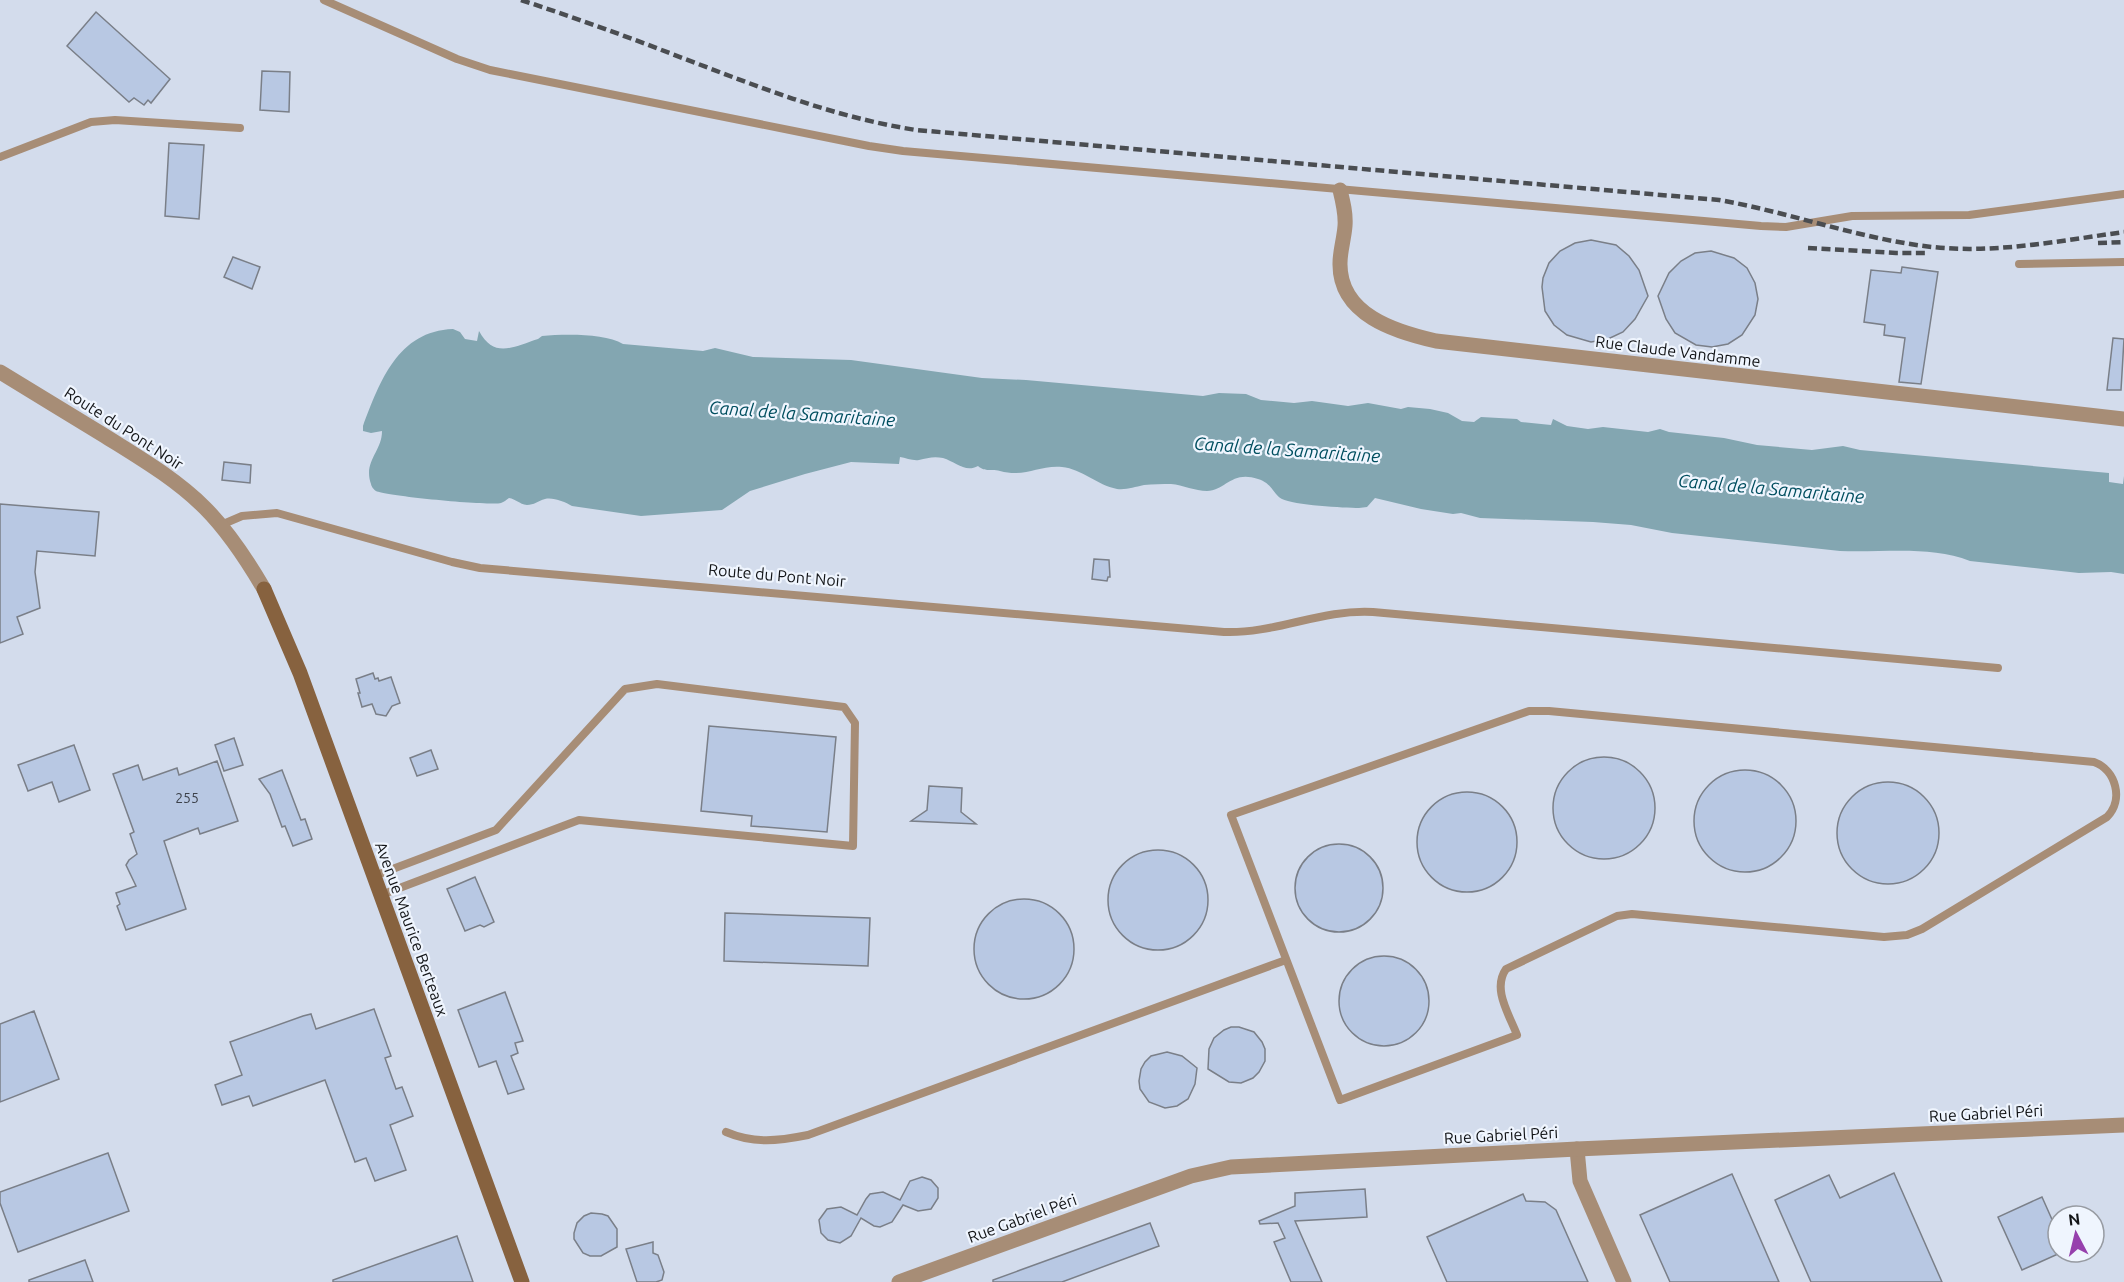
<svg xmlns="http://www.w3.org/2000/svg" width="2124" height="1282" font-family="Ubuntu,sans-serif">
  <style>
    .built { fill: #d3dcec; fill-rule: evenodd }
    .water { fill: #83a6b1 }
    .building { fill: #b8c8e3; stroke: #7a7f88; stroke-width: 1.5 }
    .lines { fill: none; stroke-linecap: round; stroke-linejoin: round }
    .lane { stroke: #a78d76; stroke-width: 8 }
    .street { stroke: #a78d76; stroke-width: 15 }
    .secondary { stroke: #87623f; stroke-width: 15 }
    .rail { stroke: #4a4d51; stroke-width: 4.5; stroke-dasharray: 9 4.5; stroke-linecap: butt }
    .labels { text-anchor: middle; stroke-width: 4.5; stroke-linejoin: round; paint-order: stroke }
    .number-label { font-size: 14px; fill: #3c414a }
    .street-label { font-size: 16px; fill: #121417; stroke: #eff5fe }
    .water-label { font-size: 18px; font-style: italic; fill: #004e5f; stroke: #eff5fe }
  </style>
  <rect width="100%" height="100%" fill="#e2e8f1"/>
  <!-- built -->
  <path class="built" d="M0,0H2124V1282H0ZM2058,1216H2094V1252H2058Z"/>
  <!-- water -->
  <path class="water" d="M453,329L460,332L465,339L477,341L479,331C494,359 513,347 538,339L542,336C564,334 605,333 623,344L703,351L715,348L753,357L851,360L982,378L1026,380L1203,396L1219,393L1246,394L1261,400L1294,403L1312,401L1348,406L1368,403L1401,409L1408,407L1430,409L1448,413L1462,421L1474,422L1481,417L1517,419L1521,422L1551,425L1553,419L1567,426L1588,429L1603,427L1648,432L1660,429L1669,432L1724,438L1757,445L1812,450L1843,446L1860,450L2109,473V482L2123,484L2124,476V574L2111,572L2079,573L1970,561C1930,545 1882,553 1840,551L1672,533L1631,525L1593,522L1480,518L1461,513L1453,514L1421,509L1375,498L1367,507L1359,508C1345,508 1293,505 1282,499C1274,495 1272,483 1258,479C1232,470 1226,490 1207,491C1195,491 1183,485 1171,484C1162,484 1153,484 1144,485C1134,487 1127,490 1117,489C1097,485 1082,469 1062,467C1038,465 1025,478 1000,471C991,468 986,473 978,466C965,473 956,462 943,458C934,456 927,458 919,460C913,461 906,458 900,457L899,464L851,462L805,474L750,491L722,510L641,516L572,506C565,502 553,497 545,499C538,501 534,505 527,505C519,504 516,499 509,498C506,500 504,502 501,503C491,506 385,496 376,491C374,490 371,486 371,484C363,461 382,452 382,431L371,433L363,431V426C380,381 398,331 453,329Z"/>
  <!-- building -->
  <g class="building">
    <path d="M96,12L170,79L151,103L148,100L144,105L134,98L129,102L67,46Z"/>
    <path d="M262,71L290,72L289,112L260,110Z"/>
    <path d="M169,143L204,145L199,219L165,216Z"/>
    <path d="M1591,240L1616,245L1629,256L1639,270L1648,296L1635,319L1623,332L1608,339L1591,342L1567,335L1554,325L1545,311L1542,287L1543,278L1549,263L1560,251L1575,243Z"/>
    <path d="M1711,251L1734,258L1747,268L1755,283L1758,299L1755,315L1742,335L1728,344L1712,347L1696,345L1675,333L1666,319L1658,296L1669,273L1681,261L1695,253Z"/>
    <path d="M233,257L260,267L252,289L224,277Z"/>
    <path d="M1902,267L1938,272L1921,384L1899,382L1905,338L1884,335L1885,325L1864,322L1871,270L1901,273Z"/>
    <path d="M2113,338L2124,339L2121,390H2107Z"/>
    <path d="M224,462L251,465L250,483L222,480Z"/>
    <path d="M0,504L99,512L95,556L37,551L35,572L40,608L17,617L23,634L0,643Z"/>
    <path d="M1094,559L1109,560L1110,577H1108L1107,581L1092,579Z"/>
    <path d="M373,673L375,679L378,678L379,681L391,677L400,703L392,706L386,716L376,714L372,704L362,707L358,693H360L356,679Z"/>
    <path d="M709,726L836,737L827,832L751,826L752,816L701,811Z"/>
    <path d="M234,738L243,765L224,771L215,745Z"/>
    <path d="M74,745L90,790L59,802L52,782L28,791L18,765Z"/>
    <path d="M431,750L438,769L417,776L410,758Z"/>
    <circle cx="1604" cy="808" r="51"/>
    <path d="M217,761L238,821L200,834L198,828L164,841L186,909L126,930L117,906L120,904L116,893L136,886L126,865L129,860L137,854L130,834L134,832L113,774L138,765L143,780L177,768L179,775Z"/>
    <circle cx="1745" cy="821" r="51"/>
    <path d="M282,770L301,820L305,819L312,839L293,846L285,826L282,827L270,794L259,779Z"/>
    <circle cx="1888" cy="833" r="51"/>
    <path d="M929,786L962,788L961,812L976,824L911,821L927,810Z"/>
    <circle cx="1467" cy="842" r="50"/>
    <circle cx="1339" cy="888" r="44"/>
    <circle cx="1158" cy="900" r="50"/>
    <path d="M475,877L494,922L484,927L480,925L465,931L447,889Z"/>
    <circle cx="1024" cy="949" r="50"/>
    <path d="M725,913L870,918L868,966L724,961Z"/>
    <circle cx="1384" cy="1001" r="45"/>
    <path d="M505,992L523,1041L515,1043L518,1053L511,1056L524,1089L508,1094L496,1061L479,1067L458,1010Z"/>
    <path d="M374,1009L391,1056L385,1058L396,1089L402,1087L413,1116L390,1125L406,1170L375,1181L366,1158L355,1162L325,1080L253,1106L249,1096L222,1105L215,1085L242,1075L230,1042L303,1016L311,1014L316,1029Z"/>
    <path d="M34,1011L59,1079L0,1102V1024Z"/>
    <path d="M1231,1027H1239L1254,1032L1262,1042L1265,1049V1061L1259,1072L1253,1078L1241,1083L1229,1082L1208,1069L1209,1049L1214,1038L1224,1030Z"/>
    <path d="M1167,1052L1182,1056L1197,1068L1195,1084L1188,1099L1177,1106L1165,1108L1149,1102L1140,1089L1139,1081L1141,1069L1145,1062L1151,1056Z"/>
    <path d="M108,1153L129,1211L18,1252L0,1203V1192Z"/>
    <path d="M1894,1173L1942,1282H1811L1775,1200L1829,1175L1840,1198Z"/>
    <path d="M1732,1174L1779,1282H1670L1640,1215Z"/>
    <path d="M922,1177L931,1180L938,1188V1198L931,1209L918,1211L903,1205L892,1222L880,1227L874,1226L861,1218L851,1236L840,1243L828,1240L821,1233L819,1220L827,1209L841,1207L857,1215L866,1199L870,1194L883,1192L900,1200L910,1181Z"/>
    <path d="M1365,1189L1367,1217L1295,1221L1322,1282H1291L1274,1242L1285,1238L1278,1223L1260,1224L1259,1221L1295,1206V1193Z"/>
    <path d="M1523,1194L1526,1201L1545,1202L1556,1210L1588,1282H1447L1427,1237Z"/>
    <path d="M2042,1197L2058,1233V1254L2022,1270L1998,1217Z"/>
    <path d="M591,1213L602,1214L608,1216L617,1229V1247L601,1256H590L583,1253L574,1239V1233L577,1223L584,1216Z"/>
    <path d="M1150,1223L1159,1246L1062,1282H993V1280Z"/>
    <path d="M457,1236L473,1282H333V1280Z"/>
    <path d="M653,1242V1253L658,1255L664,1272L662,1280L656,1282H637L626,1249Z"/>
    <path d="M85,1260L93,1282H29V1280Z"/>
  </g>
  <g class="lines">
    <!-- lane -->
    <g class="lane">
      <path d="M324,0L457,59L490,70L869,146L903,151L1761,226L1786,227L1852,216L1969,215L2124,194"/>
      <path d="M0,157L91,122L115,120L240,128"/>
      <path d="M2019,264L2124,262"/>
      <path d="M221,525L242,516L277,513L452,562L480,568L1224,632C1275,634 1321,609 1373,612L1998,668"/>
      <path d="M1529,711H1549L2094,762C2116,770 2124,800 2107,817L1922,929L1907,935L1884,937L1632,914L1617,916L1506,969C1492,989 1509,1014 1517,1035L1340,1100L1231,815Z"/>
      <path d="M374,876L496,830L625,689L657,684L844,707L855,723L853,846L579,820L381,895"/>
      <path d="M726,1132C754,1144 778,1141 808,1135L1286,960"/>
    </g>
    <!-- street -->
    <g class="street">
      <path d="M1340,190C1343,202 1346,214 1345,226C1344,239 1340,251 1340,263C1339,315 1396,332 1436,341L2124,419"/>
      <path d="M0,372C35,393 70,415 105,436C140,458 176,479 205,508C229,532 247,560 264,589"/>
      <path d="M1577,1149L1580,1181L1624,1282"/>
      <path d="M899,1282L1191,1176L1231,1167L1577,1149L2124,1125"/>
    </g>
    <!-- secondary -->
    <path class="secondary" d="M264,589L300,673L522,1282"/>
    <!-- rail -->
    <g class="rail">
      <path d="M521,0C576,18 631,38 685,59C762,88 833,117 916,130L1719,200C1788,212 1854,237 1924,246C1990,255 2058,241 2124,232"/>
      <path d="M2098,243L2124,242"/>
      <path d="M1808,248L1896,253H1926"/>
    </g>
  </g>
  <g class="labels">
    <!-- number labels -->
    <g class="number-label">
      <text x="187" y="803">255</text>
    </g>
    <!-- street labels -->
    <g class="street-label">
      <text transform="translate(1678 351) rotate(7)" y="6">Rue Claude Vandamme</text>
      <text transform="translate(124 428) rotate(33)" y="6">Route du Pont Noir</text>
      <text transform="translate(777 575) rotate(5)" y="6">Route du Pont Noir</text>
      <text transform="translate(412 929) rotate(70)" y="6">Avenue Maurice Berteaux</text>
      <text transform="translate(1986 1113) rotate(-3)" y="6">Rue Gabriel Péri</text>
      <text transform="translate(1501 1135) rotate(-3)" y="6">Rue Gabriel Péri</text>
      <text transform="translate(1022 1218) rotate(-20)" y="6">Rue Gabriel Péri</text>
    </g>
    <!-- water labels -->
    <g class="water-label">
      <text transform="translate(802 414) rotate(4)" y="6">Canal de la Samaritaine</text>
      <text transform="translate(1287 450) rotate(4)" y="6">Canal de la Samaritaine</text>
      <text transform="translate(1771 489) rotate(5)" y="6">Canal de la Samaritaine</text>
    </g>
  </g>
  <!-- north arrow -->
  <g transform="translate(2076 1234) rotate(353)"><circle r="28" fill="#eff5fe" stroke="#979ba2" stroke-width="1.5"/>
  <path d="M0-4.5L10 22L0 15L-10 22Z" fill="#9640ad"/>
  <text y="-9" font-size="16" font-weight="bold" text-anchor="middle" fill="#121417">N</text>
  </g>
</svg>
